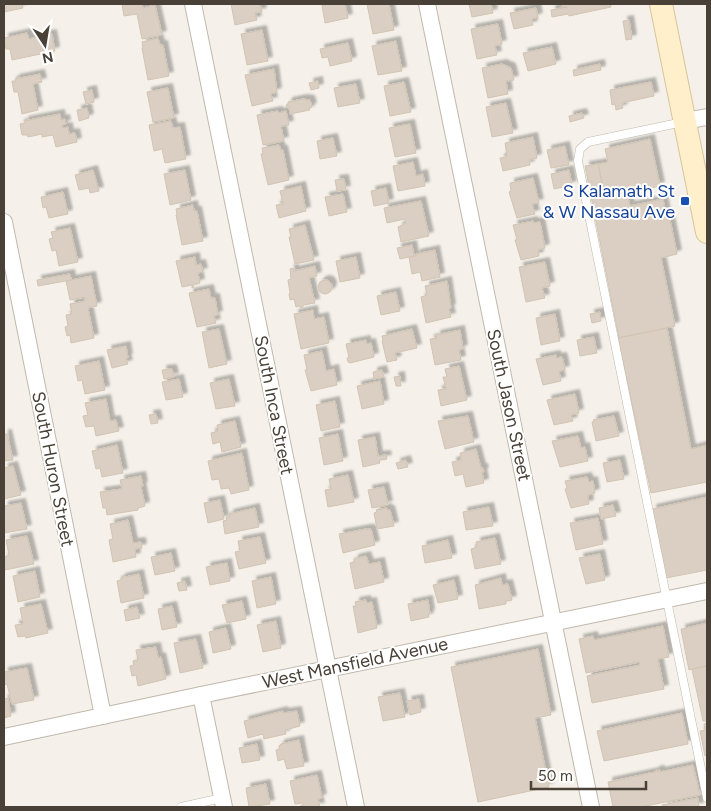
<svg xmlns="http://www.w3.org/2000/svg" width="711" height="811" font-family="Figtree,sans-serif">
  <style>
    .building { fill: #dacfc2; stroke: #d2c4b2; filter: url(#shadow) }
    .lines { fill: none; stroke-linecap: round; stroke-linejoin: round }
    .lane-casing { stroke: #c1b8ac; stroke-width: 9 }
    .street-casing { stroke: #c1b8ac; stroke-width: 18 }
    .secondary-casing { stroke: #d6c399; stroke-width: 24 }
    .lane { stroke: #fff; stroke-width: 8 }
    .street { stroke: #fff; stroke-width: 16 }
    .secondary { stroke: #ffefca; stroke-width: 22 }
    .transit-dot { fill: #1a4fb4; stroke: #fff; stroke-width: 2 }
    .labels { text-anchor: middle; stroke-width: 4; stroke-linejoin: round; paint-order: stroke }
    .transit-label { font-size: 18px; fill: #164399; stroke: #fff; text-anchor: end }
    .street-label { font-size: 18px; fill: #494137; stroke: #fff }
  </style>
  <defs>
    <filter id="shadow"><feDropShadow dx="4.5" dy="-4.5" stdDeviation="1" flood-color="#0004"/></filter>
  </defs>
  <rect width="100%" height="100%" fill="#f5f1ea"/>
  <!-- building -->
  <g class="building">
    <path d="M4,4H22L23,8L4,12Z"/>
    <path d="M122,4H142L143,8L155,5L162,35L142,39L137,14L124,16Z"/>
    <path d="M231,4H260L262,12L255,13L257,20L235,25Z"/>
    <path d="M330,4H345L348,18L325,23L322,5Z"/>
    <path d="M367,4H389L394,30L373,34Z"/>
    <path d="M469,4H491L493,13L472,17Z"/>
    <path d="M562,4H610L611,7L569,16L568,14L552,17L551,10L567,7H562Z"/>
    <path d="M536,8L538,17L532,19L533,25L514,29L510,13Z"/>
    <path d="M629,20L632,39L626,40L623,21Z"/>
    <path d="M498,24L502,44L495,46L497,55L477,59L471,29Z"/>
    <path d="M262,30L268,61L247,65L241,34Z"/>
    <path d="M27,33L29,39L52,34L55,51L12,60L10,49H6L4,38Z"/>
    <path d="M158,38L160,45H163L169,76L148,80L142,48H143L142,42Z"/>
    <path d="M396,41L402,71L378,75L372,46Z"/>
    <path d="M348,43L352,61L330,66L328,57L322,58L320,49Z"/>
    <path d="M552,47L556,64L528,71L523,53Z"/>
    <path d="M502,64L511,68L514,80L506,81L508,94L488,98L482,68Z"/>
    <path d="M600,64L601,70L574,76L573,70Z"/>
    <path d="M274,69L277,92L271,94L273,101L252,106L245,75Z"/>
    <path d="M40,74L42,82L33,84L38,110L22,114L18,92H14L12,81H16L15,79Z"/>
    <path d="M318,81L319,88L311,90L309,83Z"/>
    <path d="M404,82L411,112L390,116L384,86Z"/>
    <path d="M651,82L654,96L622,103L623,108L616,110L615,104L612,105L610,90Z"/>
    <path d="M356,84L360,103L338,107L334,88Z"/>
    <path d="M168,88L174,118L153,122L147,92Z"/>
    <path d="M92,90L94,102L86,104L83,92Z"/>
    <path d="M303,99L310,100L312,107L309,108L310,110L290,114L289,106L287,107L286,105L288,104V102Z"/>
    <path d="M506,103L513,133L492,137L486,107Z"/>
    <path d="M87,108L89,118L79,121L77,110Z"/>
    <path d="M278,111L279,113L286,111L289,125L281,126L284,141L263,145L257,115Z"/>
    <path d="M582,113L584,118L570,122L569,116Z"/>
    <path d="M60,114L61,120L65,119L66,124L62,125L63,128L68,127L69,134L75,133L77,142L56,147L53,135L42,137V134L28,137L27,135H22L20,124L25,123L24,121Z"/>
    <path d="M171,121L173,128L180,127L186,159L165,163L162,149L154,151L149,125Z"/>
    <path d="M410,124L416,153L395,157L389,128Z"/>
    <path d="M533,137L537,158L529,160L530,165L503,171L500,158L507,157L505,143Z"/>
    <path d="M333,138L337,156L320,159L317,141Z"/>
    <path d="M650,139L660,186L605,198L598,164L608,162L605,149Z"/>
    <path d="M279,145L281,150H283L289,180L268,185L261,154H263L262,148Z"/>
    <path d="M565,146L569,165L551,168L547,150Z"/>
    <path d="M413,162L416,176L423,174L425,186L398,191L393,166Z"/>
    <path d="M598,164L605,198L627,193L630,206L663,199L667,220H670L677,254L661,258L675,326L619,338L585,166Z"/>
    <path d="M93,170L99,191L90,193L89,188L79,190L75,175Z"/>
    <path d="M185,170L191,200L170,205L164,174Z"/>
    <path d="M569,170L572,185L554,189L551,174Z"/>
    <path d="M533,178L539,203L532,204L535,214L517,218L509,192L511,191L510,183Z"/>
    <path d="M344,179L346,190L337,191L335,180Z"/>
    <path d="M301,186L306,211L279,218L276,205L283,204L280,191Z"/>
    <path d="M386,188L389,203L374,206L371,191Z"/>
    <path d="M63,192L68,214L49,218L46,207L43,208L41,197Z"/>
    <path d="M343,194L347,212L329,216L325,197Z"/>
    <path d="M421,201L429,236L401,242L398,227L406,223L405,219L387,223L384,208Z"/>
    <path d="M193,205L194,211H197L203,241L182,245L176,215H177L176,209Z"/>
    <path d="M533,221V223L540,222L545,248L538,250L539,256L521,260L515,240H517L513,225Z"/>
    <path d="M305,225L314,260L295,264L289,237H291L289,229Z"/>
    <path d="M70,228L78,262L59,266L56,250L52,251L49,239L53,238L51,232Z"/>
    <path d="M412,245L414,256L400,259L397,248Z"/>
    <path d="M435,250L440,277L422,281L420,272L412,274L409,257L416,256V254Z"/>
    <path d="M195,257L196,265L201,264L203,272L198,273L200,283L193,285L194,287L192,288V285L182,287L176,261Z"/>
    <path d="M356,257L360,278L340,282L336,261Z"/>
    <path d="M545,262L550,286L542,288L545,298L526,302L519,267Z"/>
    <path d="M315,266L317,276L309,278L315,303L303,305V307L301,308L300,306L296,307L294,299L290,300L289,294L290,293L288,280L291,279L290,269L293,268L294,271Z"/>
    <path d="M70,274L71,280L38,286L37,280Z"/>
    <path d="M91,276L97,306L88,308L94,338L71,343L70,335L67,336L65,327L68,326L66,315L72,314L70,304L85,301V297L70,300L66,281Z"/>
    <circle cx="325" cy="287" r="7"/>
    <path d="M447,281L451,308L449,309L451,317L426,323L421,297L427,295L425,286Z"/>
    <path d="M209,289L211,298H215L218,315L214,316L216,323L197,327L189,293Z"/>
    <path d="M396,292L400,311L381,315L377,296Z"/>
    <path d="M313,310L314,319L324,317L329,343L301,349L294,314Z"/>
    <path d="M600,312L601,321L592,323L590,314Z"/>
    <path d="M555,314L560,341L541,345L536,318Z"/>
    <path d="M667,328L691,449L707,445V482L651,493L618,338Z"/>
    <path d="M219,329L227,364L209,368L202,332Z"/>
    <path d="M412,329L417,348L395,353L397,360L387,362L382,341H383L382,336Z"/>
    <path d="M460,330L463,349L459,350L461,360L435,365L430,339L437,338L436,335Z"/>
    <path d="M594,337L597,353L580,356L577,340Z"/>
    <path d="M366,340V344L371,343L374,357L350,363L348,362L347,358H349L346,344Z"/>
    <path d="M126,346L128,358H126L128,364L112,368L107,350Z"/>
    <path d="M322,351L326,371L334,369L337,385L311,391L305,370H307L304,355Z"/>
    <path d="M556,355V358L562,357L563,360L565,370L559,371L561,381L543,385L536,359Z"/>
    <path d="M99,361L105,390L85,394L82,380L78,381L75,366Z"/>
    <path d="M459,366L467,400L441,406L438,390L446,389L443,377H447L445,369Z"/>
    <path d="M172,369L174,377L164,379L162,370Z"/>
    <path d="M382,370L384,377L374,379L373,372Z"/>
    <path d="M400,376L401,386H396L394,377Z"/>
    <path d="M179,379L183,397L166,400L162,382Z"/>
    <path d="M229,379L235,406L216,409L210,383Z"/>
    <path d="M380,381L384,404L362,409L357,386Z"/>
    <path d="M575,394L579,413L571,415L573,421L554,425L547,400Z"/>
    <path d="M106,399L110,421L116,420L119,431L96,436L94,426L86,427L83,416L88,415L85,403Z"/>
    <path d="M335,401L340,427L321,431L316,405Z"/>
    <path d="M156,414L158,423L151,424L149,415Z"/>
    <path d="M468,416L474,442L445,449L438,421Z"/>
    <path d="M614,416L619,436L596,441L592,422H594L593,420Z"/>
    <path d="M235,421L241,447L222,452L220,442L213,444L211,433L218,431L217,425Z"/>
    <path d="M4,434H7L13,460L4,461Z"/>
    <path d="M338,434L343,461L324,465L319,438Z"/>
    <path d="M578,436L581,448L585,447L588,461L560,467L552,441Z"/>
    <path d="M375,437L378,456L386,455L387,459L379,460L380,463L363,467L358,440Z"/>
    <path d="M117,445L123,473L102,477L100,468L96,469L92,451Z"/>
    <path d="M476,449L481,468H483L484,472H482L484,483L466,487L463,474L455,476L452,462L461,460L460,453Z"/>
    <path d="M242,453L249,490L231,494L229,488L221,489L219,479L212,480L208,461Z"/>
    <path d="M406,460L408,467L398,469L396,463Z"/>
    <path d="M620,460L624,479L607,482L603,463Z"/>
    <path d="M13,466L21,495L4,499V468Z"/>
    <path d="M348,475L354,502L328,507L325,490L331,489L329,479Z"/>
    <path d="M141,476L143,486H141L145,506L138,508V510L107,515L106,508H103L100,492L122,489L120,480Z"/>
    <path d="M587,477L589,482L593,481L595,493L588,495L589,504L571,508L565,489L567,488L565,481Z"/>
    <path d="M384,487L388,505L372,508L368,490Z"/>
    <path d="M707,497V570L666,578L652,509Z"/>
    <path d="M220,500L224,519L208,523L204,503Z"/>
    <path d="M21,503L27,529L4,533V506Z"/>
    <path d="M613,505L616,516L601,519L599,508Z"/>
    <path d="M489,507L493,526L466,530L463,512Z"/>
    <path d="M255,508L259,527L225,534L223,521L227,520L226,517H230L229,514Z"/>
    <path d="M387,508V510H390L394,526L377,529L374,513L377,512L376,510Z"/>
    <path d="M598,518L603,544L576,550L570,523Z"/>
    <path d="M128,520L133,543L141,542L142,548L135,549L136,557L113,562L109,540L113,539L110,524Z"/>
    <path d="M366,529H371L375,545L343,553L339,534Z"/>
    <path d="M27,536L34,564L5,570L4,557L9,555L6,540Z"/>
    <path d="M260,537L266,563L239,569L235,552L240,551L238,541Z"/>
    <path d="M495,538L501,564L475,569L471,549L477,547L476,542Z"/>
    <path d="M448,540L452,558L425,563L422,546Z"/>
    <path d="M171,553L175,571L155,575L151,557Z"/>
    <path d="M600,554L605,580L586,584L579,558Z"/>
    <path d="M366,556L369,564L380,562L384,582L355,589L350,563L354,562V559Z"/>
    <path d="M227,563L230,581L210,585L206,567Z"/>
    <path d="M35,571L40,597L18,602L13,576Z"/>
    <path d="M139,574L144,598L121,603L117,581L121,580V578Z"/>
    <path d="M271,577L276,604L257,608L252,581Z"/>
    <path d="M501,578L502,585L508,584L512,600L506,601V604L479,609L475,585Z"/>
    <path d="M454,580L458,599L438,603L433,585Z"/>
    <path d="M185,581L187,590L179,591L177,583Z"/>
    <path d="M366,600L367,603L372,602L377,628L358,633L353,606H356L355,602Z"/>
    <path d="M428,600L430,614H428L429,617L411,621L408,604Z"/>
    <path d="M242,601L246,619L227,623L222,605Z"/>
    <path d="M41,604L48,633L26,638L25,636L18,637L15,625L23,624L20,608Z"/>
    <path d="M172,606L177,627L162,630L158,609Z"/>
    <path d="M137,607L140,618L126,621L124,610Z"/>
    <path d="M276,621L281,648L263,652L257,625Z"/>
    <path d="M707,623V666L689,670L681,629Z"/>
    <path d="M663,626L669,657L658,659L664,689L592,703L587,676L640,665L639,662L586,673L579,639L593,636L594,640Z"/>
    <path d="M226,628L231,649L213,653L209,632Z"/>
    <path d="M196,639L203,668L180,673L174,643Z"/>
    <path d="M156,647L158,658L161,657L166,679L138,686L136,675L132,676L130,666L134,665L133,661L138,660L136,650Z"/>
    <path d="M538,649L551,715L535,718L549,787L478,802L451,667Z"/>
    <path d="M707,666V721H703L692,669Z"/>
    <path d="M27,668L34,700L12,704L7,684L4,685V672Z"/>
    <path d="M400,693L405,717L383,721L378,697Z"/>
    <path d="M8,698L11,716L4,718V699Z"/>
    <path d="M419,699L421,712L410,715L407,701Z"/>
    <path d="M283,711V713L297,711L300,726L285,730L286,734L264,739L263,734L248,738L244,721Z"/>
    <path d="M682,713L688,744L604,761L597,731Z"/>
    <path d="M707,723V755L705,756L700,731L705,730L704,724Z"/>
    <path d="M299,740L304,766L287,769L284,759L278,761L276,750L279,749V746L281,744Z"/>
    <path d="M257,744L260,760L242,763L239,748Z"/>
    <path d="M693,765L700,795L641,807H613L608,782L655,772V771L657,770L658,772V770H660V772Z"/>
    <path d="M317,775L322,798L318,799L320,807H298L303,805V803L295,804L290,781Z"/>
    <path d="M266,784L270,804L249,807L246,788Z"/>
    <path d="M698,798L699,807H663L662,805Z"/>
  </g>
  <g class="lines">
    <!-- lane casing -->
    <g class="lane-casing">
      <g id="lane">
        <path d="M683,122L588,142L580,149L578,161L707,798"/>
        <path d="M181,807L222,798"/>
      </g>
    </g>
    <!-- street casing -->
    <g class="street-casing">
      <g id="street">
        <path d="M193,4L356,807"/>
        <path d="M427,4L591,807"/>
        <path d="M685,121L707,117"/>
        <path d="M4,222L103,716"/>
        <path d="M201,695L224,807"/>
        <path d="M4,737L201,695L707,591"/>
      </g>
    </g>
    <!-- secondary casing -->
    <g class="secondary-casing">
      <path id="secondary" d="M661,4L707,232"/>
    </g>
    <!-- lane -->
    <use href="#lane" class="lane"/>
    <!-- street -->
    <use href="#street" class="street"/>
    <!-- secondary -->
    <use href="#secondary" class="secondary"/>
  </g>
  <!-- markers -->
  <rect class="transit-dot" x="680" y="196" width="10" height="10" rx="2.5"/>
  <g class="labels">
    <!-- transit labels -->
    <g class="transit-label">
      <text x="675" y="197">S Kalamath St<tspan x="675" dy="21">&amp; W Nassau Ave</tspan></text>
    </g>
    <!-- street labels -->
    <g class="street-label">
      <text transform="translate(274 405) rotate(79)" y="6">South Inca Street</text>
      <text transform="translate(509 405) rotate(78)" y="6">South Jason Street</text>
      <text transform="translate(53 469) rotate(79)" y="6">South Huron Street</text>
      <text transform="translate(355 663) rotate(-12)" y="6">West Mansfield Avenue</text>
    </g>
  </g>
  <!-- border -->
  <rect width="711" height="811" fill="none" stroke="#494137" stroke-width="10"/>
  <!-- north arrow -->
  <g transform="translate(45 45) rotate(168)" stroke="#ffffff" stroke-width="4" paint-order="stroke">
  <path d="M0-4L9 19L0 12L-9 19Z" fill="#494137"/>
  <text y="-8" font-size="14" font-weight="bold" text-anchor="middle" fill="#494137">N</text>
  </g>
  <!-- scale -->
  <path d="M531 781v8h115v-8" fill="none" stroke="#494137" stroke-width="2.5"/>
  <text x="538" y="781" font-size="15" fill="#494137" stroke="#ffffff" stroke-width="4" paint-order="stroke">50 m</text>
</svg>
